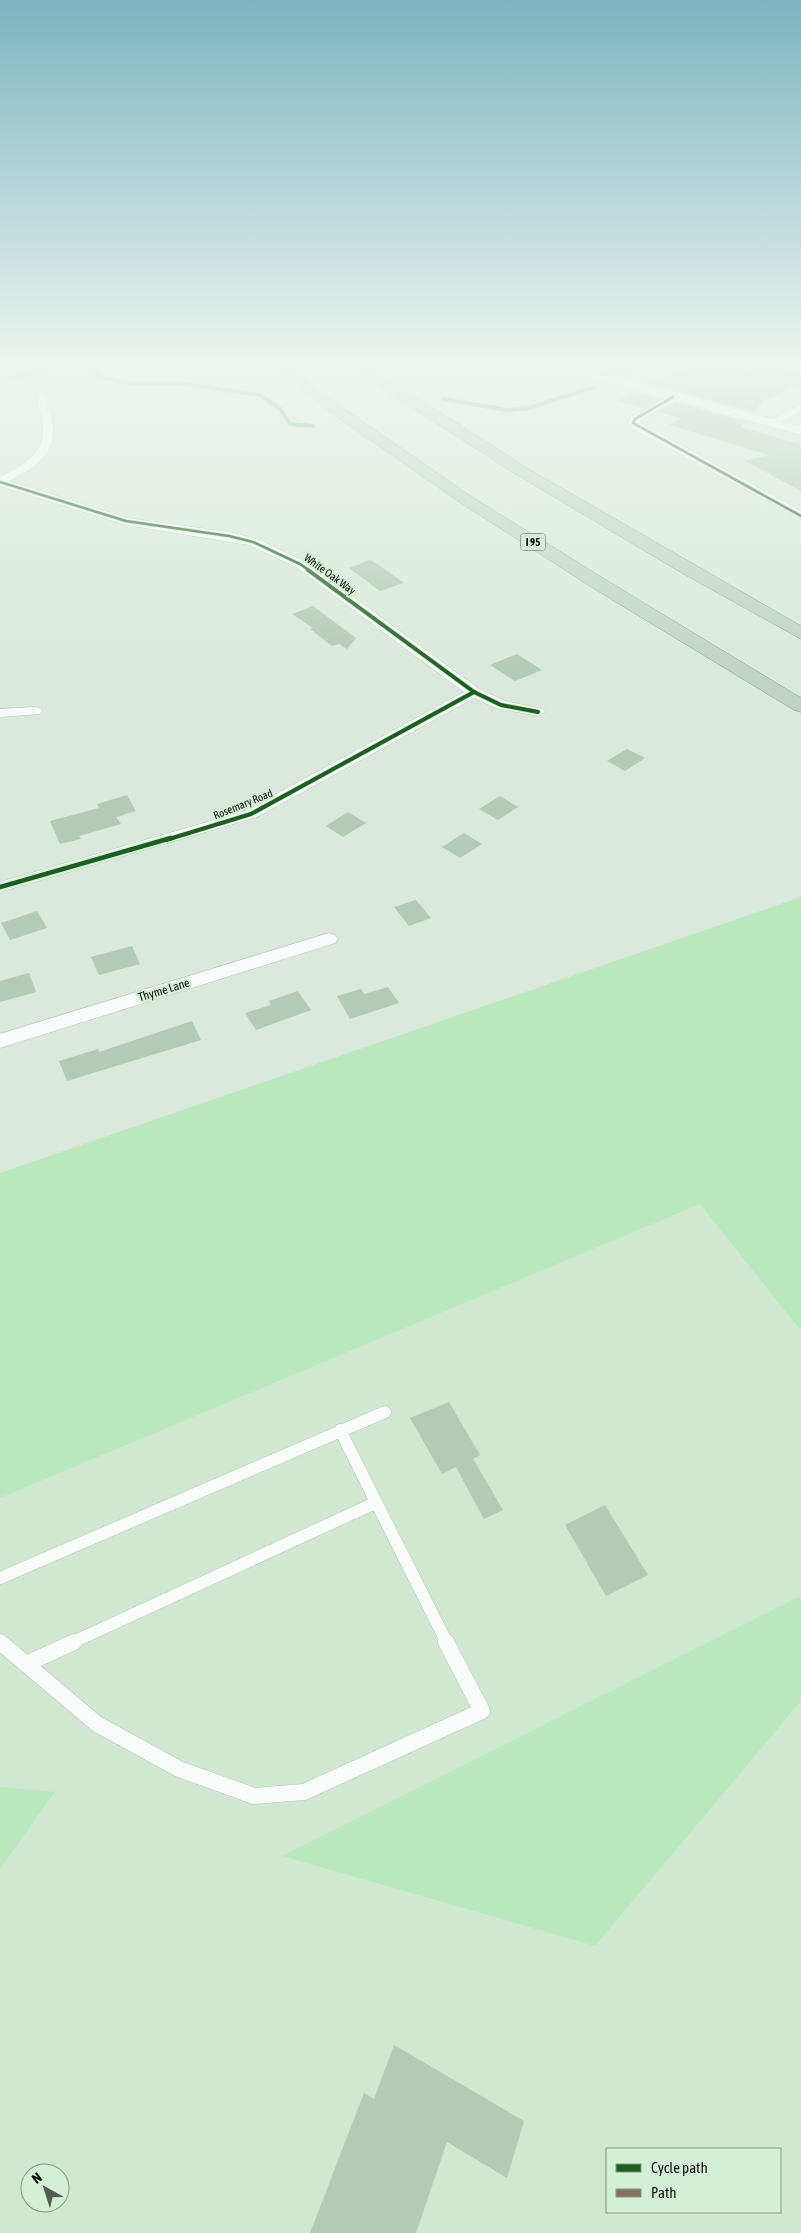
<svg xmlns="http://www.w3.org/2000/svg" width="801" height="2233" font-family="'Asap Condensed',sans-serif">
  <style>
    .built { fill: #d0e8d1; fill-rule: evenodd }
    .green { fill: #b8e8bc }
    .lines { fill: none; stroke-linecap: round; stroke-linejoin: round }
    .stream { stroke: #7db583; stroke-width: 4 }
    .building { fill: #b4c9b6 }
    .service-far1-casing { stroke: #b8c4b9; stroke-width: 13 }
    .service-casing { stroke: #b8c4b9; stroke-width: 17 }
    .minor-casing { stroke: #b8c4b9; stroke-width: 1 }
    .secondary-casing { stroke: #b8c4b9; stroke-width: 1 }
    .motorway-casing { stroke: #859c88; stroke-width: 1 }
    .service-far1 { stroke: #f9fcfa; stroke-width: 12 }
    .service { stroke: #f9fcfa; stroke-width: 16 }
    .minor { fill: #f9fcfa; fill-rule: evenodd }
    .secondary { fill: #f9fcfa; fill-rule: evenodd }
    .motorway { fill: #c1d3c5; fill-rule: evenodd }
    .quiet { stroke: #8d6e63; stroke-width: 2; stroke-dasharray: 4.5 2; stroke-linecap: butt }
    .cycleway-far2-casing { stroke: #d4efd5; stroke-width: 4.5 }
    .cycleway-far1-casing { stroke: #d4efd5; stroke-width: 6 }
    .cycleway-casing { stroke: #d4efd5; stroke-width: 8 }
    .cycleway-far2 { stroke: #1b5e20; stroke-width: 2.5 }
    .cycleway-far1 { stroke: #1b5e20; stroke-width: 4 }
    .cycleway { stroke: #1b5e20; stroke-width: 4.5 }
    .labels { text-anchor: middle; stroke-width: 4.5; stroke-linejoin: round; paint-order: stroke }
    .shield { fill: #d4efd5; stroke: #465446; stroke-width: 1 }
    .shield-label { font-size: 11px; font-weight: bold; fill: #091209 }
    .far-street-label { font-size: 11px; fill: #091209; stroke: #d4efd5 }
    .street-label { font-size: 12px; fill: #091209; stroke: #d4efd5 }
  </style>
  <rect width="100%" height="100%" fill="#dae9db"/>
  <!-- built -->
  <path class="built" d="M700,1203L801,1331V1596L282,1856L595,1946L801,1701V2233H0V1869L55,1793L0,1787V1498ZM607,2149H780V2212H607ZM30,2173H60V2203H30Z"/>
  <!-- green -->
  <g class="green">
    <path d="M801,897V1331L700,1204L0,1498V1173Z"/>
    <path d="M801,1596V1701L595,1946L282,1856Z"/>
    <path d="M0,1787L55,1792L0,1869Z"/>
  </g>
  <g class="lines">
    <!-- stream -->
    <g class="stream">
      <path d="M623,374L644,364"/>
      <path d="M0,380L59,366L85,364L99,377L128,383H177L260,395L280,409L290,424L313,426"/>
      <path d="M443,399L507,410L528,408L595,387"/>
    </g>
  </g>
  <!-- building -->
  <g class="building">
    <path d="M696,364H725L746,370L768,364L776,365L801,374V384L763,401L754,412L650,383Z"/>
    <path d="M635,392L661,399L643,408L617,401Z"/>
    <path d="M675,402L746,422L741,427L801,445V491L745,461L769,455L669,425L680,418L658,412Z"/>
    <path d="M370,560L379,565L404,583L380,591L349,568Z"/>
    <path d="M313,606L356,638L347,649L339,644L332,646L310,629L313,628L292,614Z"/>
    <path d="M517,654L542,670L515,681L490,665Z"/>
    <path d="M627,749L645,758L625,771L607,761Z"/>
    <path d="M127,795L136,811L116,817L121,824L79,836L81,839L60,844L50,821L99,808L97,804Z"/>
    <path d="M500,796L518,807L498,820L479,809Z"/>
    <path d="M348,812L366,823L343,837L326,826Z"/>
    <path d="M464,833L482,844L460,858L442,847Z"/>
    <path d="M416,900L431,918L409,926L394,907Z"/>
    <path d="M37,911L47,928L10,940L1,923Z"/>
    <path d="M132,946L140,964L99,975L91,957Z"/>
    <path d="M29,973L36,992L0,1002V981Z"/>
    <path d="M388,987L399,1003L350,1019L337,996L361,989L364,994Z"/>
    <path d="M298,991L311,1010L256,1030L245,1013L271,1005L269,1001Z"/>
    <path d="M192,1021L201,1040L67,1081L59,1061L98,1049L99,1052Z"/>
    <path d="M449,1402L480,1455L473,1459L503,1510L484,1519L456,1467L442,1474L410,1418Z"/>
    <path d="M605,1505L648,1575L606,1596L565,1525Z"/>
    <path d="M394,2045L524,2121L507,2178L447,2142L416,2233H310L364,2093L374,2099Z"/>
  </g>
  <g class="lines">
    <!-- service-far1 casing -->
    <g class="service-far1-casing">
      <g id="service-far1">
        <path d="M340,1430L447,1643"/>
        <path d="M0,1578L385,1412"/>
        <path d="M71,1643L375,1503"/>
      </g>
    </g>
    <!-- service casing -->
    <g class="service-casing">
      <g id="service">
        <path d="M0,1642L97,1724L179,1769L254,1796L304,1792L482,1711L446,1642"/>
        <path d="M26,1664L74,1642"/>
      </g>
    </g>
    <!-- minor casing -->
    <g class="minor-casing">
      <g id="minor">
        <path d="M40,392L45,395C62,442 53,459 9,481L128,518L229,532L257,539L304,561L479,689L505,701L543,709L545,712L538,716L496,708L474,698L257,817L0,892V882L245,811L464,692L296,567L249,545L126,525L0,486V477C44,455 51,441 35,395Z"/>
        <path d="M673,394L677,395V399L639,422L801,511V519L635,430L628,423L631,417Z"/>
        <path d="M801,404V411L775,425H767L766,423Z"/>
        <path d="M35,707L40,708L42,711L40,714L0,717V709Z"/>
        <path d="M329,933L335,935L338,939L335,943L0,1048V1034Z"/>
      </g>
    </g>
    <!-- secondary casing -->
    <g class="secondary-casing">
      <path id="secondary" d="M550,364H572L801,427V435L552,367Z"/>
    </g>
    <!-- motorway casing -->
    <g class="motorway-casing">
      <g id="motorway">
        <path d="M268,364H283L343,408L472,497L606,580L801,698V712L794,710L593,588L461,503L333,414Z"/>
        <path d="M349,364H365L525,467L801,626V639L682,573L514,473L405,403Z"/>
      </g>
    </g>
    <!-- service-far1 -->
    <use href="#service-far1" class="service-far1"/>
    <!-- service -->
    <use href="#service" class="service"/>
    <!-- minor -->
    <use href="#minor" class="minor"/>
    <!-- secondary -->
    <use href="#secondary" class="secondary"/>
    <!-- motorway -->
    <use href="#motorway" class="motorway"/>
    <!-- quiet -->
    <path class="quiet" d="M601,376L625,364"/>
    <!-- cycleway-far2 casing -->
    <g class="cycleway-far2-casing">
      <g id="cycleway-far2">
        <path d="M673,397L635,419L633,423L801,516"/>
        <path d="M0,482L126,521L229,536L253,542L300,564L310,571"/>
      </g>
    </g>
    <!-- cycleway-far1 casing -->
    <g class="cycleway-far1-casing">
      <g id="cycleway-far1">
        <path d="M308,570L474,692L501,705L538,712"/>
        <path d="M166,840L251,814L474,692"/>
      </g>
    </g>
    <!-- cycleway casing -->
    <g class="cycleway-casing">
      <path id="cycleway" d="M0,887L171,838"/>
    </g>
    <!-- cycleway-far2 -->
    <use href="#cycleway-far2" class="cycleway-far2"/>
    <!-- cycleway-far1 -->
    <use href="#cycleway-far1" class="cycleway-far1"/>
    <!-- cycleway -->
    <use href="#cycleway" class="cycleway"/>
  </g>
  <!-- sky -->
  <linearGradient id="sky" x2="0" y2="1"><stop stop-color="#7db4c0"/><stop offset="0.54" stop-color="#eef5ef"/><stop offset="1" stop-color="#eef5ef" stop-opacity="0"/></linearGradient>
  <rect width="801" height="677" fill="url(#sky)"/>
  <g class="labels">
    <!-- shield labels -->
    <rect class="shield" x="520.5" y="533.5" width="25" height="17" rx="4"/>
    <g class="shield-label">
      <text x="533" y="546">I 95</text>
    </g>
    <!-- far-street labels -->
    <g class="far-street-label">
      <text transform="translate(330 574) rotate(36)" y="4">White Oak Way</text>
      <text transform="translate(243 804) rotate(-22)" y="4">Rosemary Road</text>
    </g>
    <!-- street labels -->
    <g class="street-label">
      <text transform="translate(164 990) rotate(-17)" y="4">Thyme Lane</text>
    </g>
  </g>
  <!-- legend -->
  <rect x="606" y="2148" width="175" height="65" fill="#d4efd5" stroke="#839783"/>
  <rect x="616" y="2164" width="25" height="8" fill="#1b5e20" stroke="#839783"/>
  <text x="651" y="2173" font-size="15" fill="#091209">Cycle path</text>
  <rect x="616" y="2189" width="25" height="8" fill="#8d6e63" stroke="#839783"/>
  <text x="651" y="2198" font-size="15" fill="#091209">Path</text>
  <!-- north arrow -->
  <g transform="translate(45 2188) rotate(321)"><circle r="24" fill="#d4efd5" stroke="#839783"/>
  <path d="M0-4L9 19L0 12L-9 19Z" fill="#525d52"/>
  <text y="-8" font-size="14" font-weight="bold" text-anchor="middle" fill="#091209">N</text>
  </g>
</svg>
